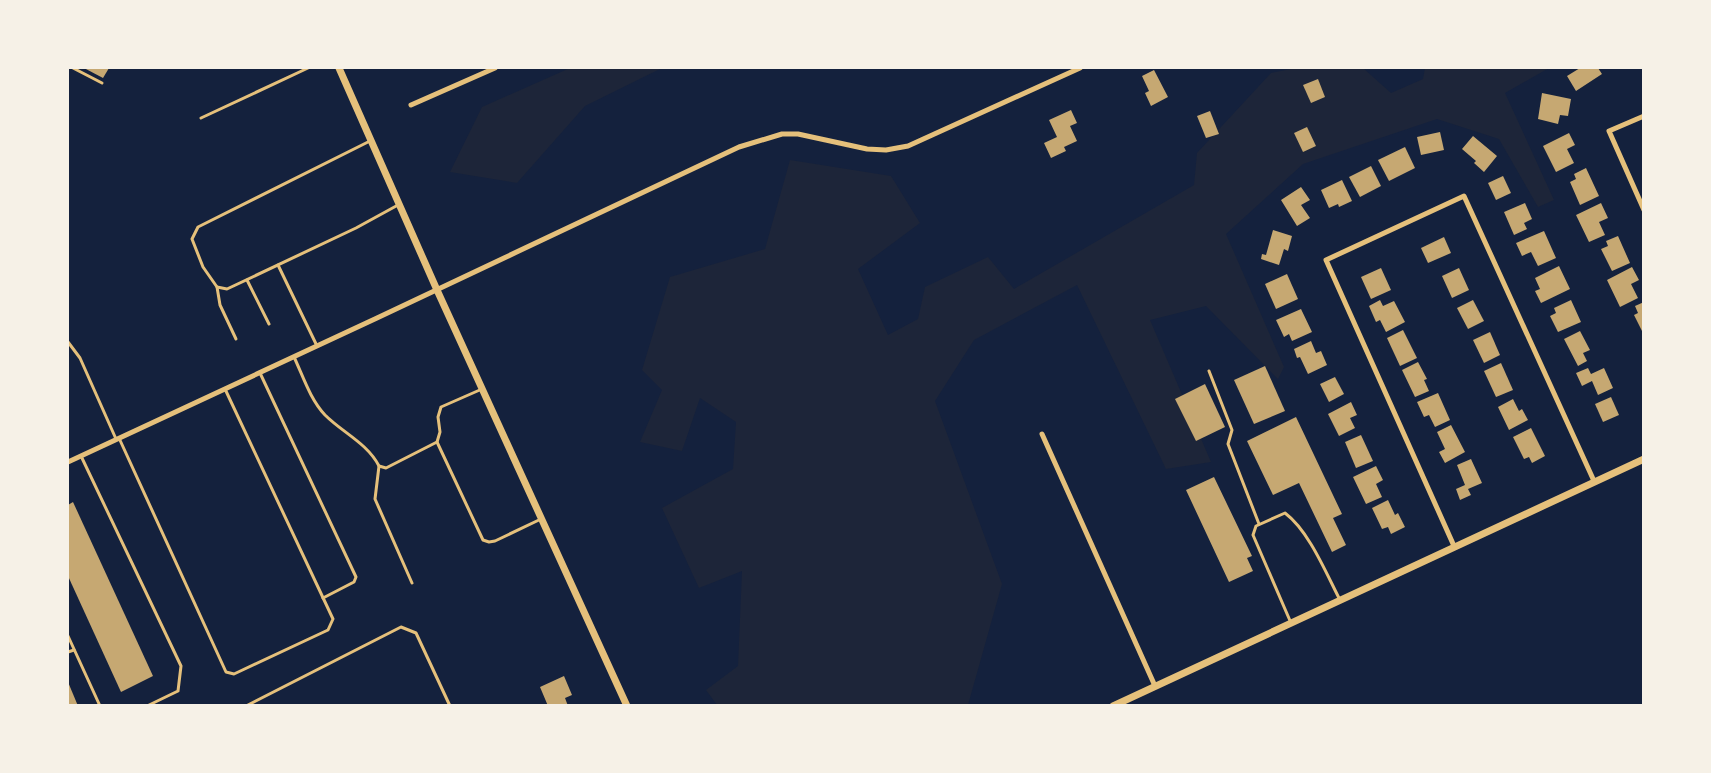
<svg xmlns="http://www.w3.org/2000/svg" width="1711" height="773" font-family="'Space Grotesk',sans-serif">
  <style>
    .green { fill: #1d2539 }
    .building { fill: #c6a872 }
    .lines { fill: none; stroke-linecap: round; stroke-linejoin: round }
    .service { stroke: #e5c07b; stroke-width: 3 }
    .minor { stroke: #e5c07b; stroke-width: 5 }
    .tertiary { stroke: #e5c07b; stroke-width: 7 }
  </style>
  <rect width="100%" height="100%" fill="#14213d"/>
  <!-- green -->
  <g class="green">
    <path d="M570,68H662L585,106L517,183L450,172L482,107Z"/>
    <path d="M1296,68H1363L1391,93L1423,79L1425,68H1549L1505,93L1554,200L1538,207L1499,139L1437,119L1303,164L1226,234L1284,367L1278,379L1206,306L1150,320L1211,462L1166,469L1077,285L974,340L935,401L1002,584L968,705L836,706L834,704L829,706L717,705L706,690L738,666L742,571L699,588L662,508L733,469L736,422L700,398L682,451L640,442L662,390L642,370L670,277L765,249L790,160L891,176L920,223L858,269L888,335L918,319L925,287L988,257L1014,289L1194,185L1197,153L1271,73Z"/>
  </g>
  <!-- building -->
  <g class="building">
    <path d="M84,68H109L103,78Z"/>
    <path d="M1580,68H1598L1602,74L1576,91L1567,76Z"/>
    <path d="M1154,70L1168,97L1151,106L1145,93L1149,91L1142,76Z"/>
    <path d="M1318,79L1325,97L1311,103L1303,85Z"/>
    <path d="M1542,93L1571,99L1568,116L1560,115L1558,124L1538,119Z"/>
    <path d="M1071,110L1077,123L1070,126L1077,141L1064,147L1066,151L1051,158L1044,143L1057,137L1049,120Z"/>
    <path d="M1210,111L1219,134L1206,138L1197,116Z"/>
    <path d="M1307,127L1316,146L1303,152L1294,133Z"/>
    <path d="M1440,132L1444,150L1421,155L1417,137Z"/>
    <path d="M1569,133L1575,145L1567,149L1574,163L1556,172L1543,146Z"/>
    <path d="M1473,136L1497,156L1484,172L1474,163L1476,161L1462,149Z"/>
    <path d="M1405,147L1415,168L1389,181L1378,160Z"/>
    <path d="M1371,166L1381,186L1360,197L1349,177Z"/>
    <path d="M1586,168L1599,196L1580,205L1570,182L1576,179L1574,174Z"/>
    <path d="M1503,176L1511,193L1496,200L1488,183Z"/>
    <path d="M1342,180L1352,201L1339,207L1338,204L1329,208L1321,190Z"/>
    <path d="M1301,187L1310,200L1301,205L1310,218L1297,226L1281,200Z"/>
    <path d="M1525,203L1532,219L1524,223L1527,229L1514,235L1504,212Z"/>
    <path d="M1601,203L1608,218L1599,222L1605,235L1589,242L1576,215Z"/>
    <path d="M1273,230L1292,236L1288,251L1284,249L1279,265L1261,259L1262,254L1266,255Z"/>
    <path d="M1544,231L1556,258L1538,266L1531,252L1522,256L1516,243Z"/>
    <path d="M1618,236L1630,263L1612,271L1601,249L1608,246L1606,241Z"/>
    <path d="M1444,237L1451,253L1428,263L1421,248Z"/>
    <path d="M1559,266L1570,289L1541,303L1535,291L1540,289L1535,278Z"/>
    <path d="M1632,267L1639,280L1631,284L1638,298L1620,307L1607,280Z"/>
    <path d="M1381,268L1391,290L1371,299L1361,277Z"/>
    <path d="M1459,268L1469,290L1452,298L1442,276Z"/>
    <path d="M1287,274L1298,299L1276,309L1265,284Z"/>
    <path d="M1380,300L1383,306L1394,301L1405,322L1386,332L1380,320L1376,322L1369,306Z"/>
    <path d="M1473,300L1484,321L1468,329L1457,308Z"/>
    <path d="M1571,300L1581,322L1558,332L1550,316L1556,313L1554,308Z"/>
    <path d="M1644,302V335L1634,315L1638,313L1635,306Z"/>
    <path d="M1301,309L1312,332L1292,341L1289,334L1284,337L1276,320Z"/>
    <path d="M1403,330L1417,358L1400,366L1387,338Z"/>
    <path d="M1580,331L1590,350L1583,353L1587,361L1578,366L1564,339Z"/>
    <path d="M1490,332L1500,355L1484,363L1473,340Z"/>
    <path d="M1311,341L1316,353L1321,351L1327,365L1308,374L1300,357L1297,358L1294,349Z"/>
    <path d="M1418,362L1427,379L1424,380L1429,391L1415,397L1402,370Z"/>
    <path d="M1501,363L1513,390L1496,397L1484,371Z"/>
    <path d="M1265,366L1285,411L1254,424L1234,380Z"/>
    <path d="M1588,368L1591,374L1604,368L1613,388L1598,395L1592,381L1582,386L1576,373Z"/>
    <path d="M1335,377L1344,394L1329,402L1320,384Z"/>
    <path d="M1205,384L1225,427L1196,441L1175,399Z"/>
    <path d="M1438,393L1450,420L1435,427L1429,415L1424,417L1417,402Z"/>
    <path d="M1611,397L1619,415L1603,422L1595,404Z"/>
    <path d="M1513,399L1519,411L1522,409L1528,420L1509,430L1498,407Z"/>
    <path d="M1351,402L1357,415L1350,418L1355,428L1339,436L1328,414Z"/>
    <path d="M1296,417L1342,514L1333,518L1346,545L1332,552L1299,483L1273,495L1247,441Z"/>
    <path d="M1451,425L1465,452L1445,463L1439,452L1445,449L1437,432Z"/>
    <path d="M1531,428L1545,456L1532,463L1529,457L1524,459L1513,437Z"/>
    <path d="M1361,435L1373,461L1356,468L1345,442Z"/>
    <path d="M1471,459L1482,483L1468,489L1471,495L1460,500L1456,489L1465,485L1457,465Z"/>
    <path d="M1376,466L1383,480L1376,484L1382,497L1366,504L1353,477Z"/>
    <path d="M1214,477L1252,556L1247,558L1253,571L1229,582L1186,490Z"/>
    <path d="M1388,500L1395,515L1398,513L1405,527L1391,534L1388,527L1382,529L1372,508Z"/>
    <path d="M73,502L153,676L121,692L68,576V505Z"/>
    <path d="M564,676L572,695L565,698L568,706H548L540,687Z"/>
    <path d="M68,682L78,706H68Z"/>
  </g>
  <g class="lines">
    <!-- service -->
    <g class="service">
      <path d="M73,68L102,83"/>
      <path d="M201,118L308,68"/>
      <path d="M370,141L198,227L192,239L203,267L217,287L227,289L356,228L398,205"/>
      <path d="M278,265L317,346"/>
      <path d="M247,280L269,324"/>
      <path d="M217,287L220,305L236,339"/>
      <path d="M68,342L80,358L116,439"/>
      <path d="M294,357C303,376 310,399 325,415C343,433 367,443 379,466L386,468L437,442L440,432L438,417L441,407L482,389"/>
      <path d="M1209,371L1232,430L1228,444L1259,524"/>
      <path d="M260,373L356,577L354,582L323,598"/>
      <path d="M119,438L226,672L234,674L328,630L333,619L225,389"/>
      <path d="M437,442L483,540L489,542L495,541L541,519"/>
      <path d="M81,456L181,666L178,691L147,706"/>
      <path d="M379,466L375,499L412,583"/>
      <path d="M1291,623L1253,535L1256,526L1285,513C1309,531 1326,573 1340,600"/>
      <path d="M68,636L100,706"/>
      <path d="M68,652L74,650"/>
      <path d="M246,706L401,627L416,633L450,706"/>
    </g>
    <!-- minor -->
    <g class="minor">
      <path d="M411,105L495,68"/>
      <path d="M1644,116L1609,131L1644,210"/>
      <path d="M1042,434L1155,686"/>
      <path d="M68,462L377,318L739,147L782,134H798L867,149L886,150L908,146L1080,68"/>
      <path d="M1454,546L1326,260L1464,196L1594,481"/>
    </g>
    <!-- tertiary -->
    <g class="tertiary">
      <path d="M339,68L437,290L627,706"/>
      <path d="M1113,706L1644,459"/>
    </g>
  </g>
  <!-- border -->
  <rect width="1711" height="773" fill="none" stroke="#f6f1e7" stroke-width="138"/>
</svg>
